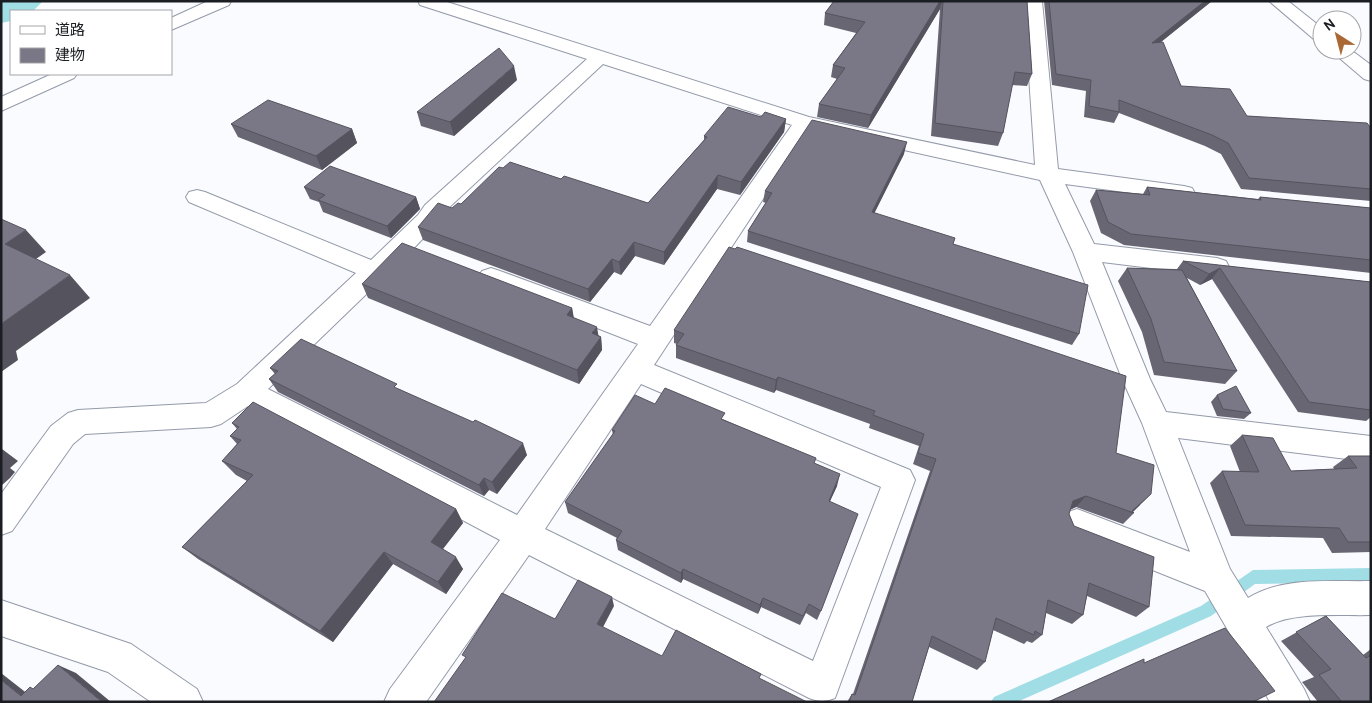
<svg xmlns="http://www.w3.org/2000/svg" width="1372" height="703" font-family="Cabin,'Noto Sans JP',sans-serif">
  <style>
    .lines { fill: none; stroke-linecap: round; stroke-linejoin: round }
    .stream { fill: #a1dde5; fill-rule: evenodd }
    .river { fill: #a1dde5; fill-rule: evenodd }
    .street-casing { stroke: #939aa9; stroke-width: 2 }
    .secondary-casing { stroke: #939aa9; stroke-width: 2 }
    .street { fill: #fff; fill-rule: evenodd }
    .secondary { fill: #fff; fill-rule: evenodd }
    .wall { fill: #696673 }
    .shaded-wall { fill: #55535e }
    .building { fill: #7a7786; stroke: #55535e }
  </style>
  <rect width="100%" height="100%" fill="#fafbfe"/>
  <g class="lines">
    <!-- stream -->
    <path class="stream" d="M1371,568V582L1255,584L1211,616L1017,702H991L994,697L1201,606L1253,570Z"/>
    <!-- river -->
    <path class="river" d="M1,1H43L33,11H11V21L1,23Z"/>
    <!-- street casing -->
    <g class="street-casing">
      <g id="street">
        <path d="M208,1H231L229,5L171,30V18Z"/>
        <path d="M418,1H444L809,117L1035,165L1024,1H1042L1058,169L1184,186L1192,188L1195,193L1192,198L1184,200L1065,184L1094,244L1217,258L1226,261L1229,267L1226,273L1217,276L1102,262L1150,379L1166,412L1371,436V462L1178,438L1230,569L1248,598C1284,576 1330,582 1371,581V615C1340,616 1292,611 1266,627L1304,689L1310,702H1270L1205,591L1065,535L1061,524L1065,513L1077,509L1190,552L1142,423L1122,379L1073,252L1040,180L809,129L654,365L910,470L915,480L835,698C825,702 819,702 809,698L529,555L426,702H384L390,689L500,540L248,406L221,424L211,427L85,434L73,444L12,531L1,535V494L51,426L68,413L78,410L206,403L237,384L356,273L189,202L186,197L189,192L197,190L205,192L371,260L418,215L425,205L587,59L420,5ZM603,64L792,125L650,326L500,271L491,268L482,271L478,277L482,283L638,344L517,515L268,389L412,250L434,227L441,215ZM641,384L881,487L813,661L545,529Z"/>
        <path d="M52,74H77L74,78L1,111V97Z"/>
        <path d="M1,600L131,644L197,689L203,702H151L108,672L1,636Z"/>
      </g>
    </g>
    <!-- secondary casing -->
    <g class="secondary-casing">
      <g id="secondary">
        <path d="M1269,1H1288L1322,28V42L1316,41Z"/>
        <path d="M1330,50H1351L1371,65V81L1364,79Z"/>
      </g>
    </g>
    <!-- street -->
    <use href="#street" class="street"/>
    <!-- secondary -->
    <use href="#secondary" class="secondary"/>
  </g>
  <!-- wall -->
  <g class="wall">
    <path d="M834,1H1027L1032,74L1027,86L1012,85L1003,133L998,146L931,136L940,9L868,128L817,117L819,104L837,79L831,77L833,65L856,33L824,25L825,13Z"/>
    <path d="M1044,1H1212L1161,42L1181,86L1247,116L1371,128V201L1241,189L1221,154L1205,146L1119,113L1114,123L1084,117L1086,91L1052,85Z"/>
    <path d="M517,80L454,136L421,126L417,112Z"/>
    <path d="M761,117L786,119L784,132L740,195L717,189L664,265L635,256L621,275L614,272L590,302L423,240L418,227L461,204L503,168L561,179L648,203L704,140V136Z"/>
    <path d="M231,124L352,129L357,143L322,170L238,137Z"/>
    <path d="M904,154L874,213L953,244L1079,334L1072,345L747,242L748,231L766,203L763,202L765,191Z"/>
    <path d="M304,187L416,197L420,209L391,238L323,212L319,202L310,199Z"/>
    <path d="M1147,187L1258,199L1260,197L1371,208V273L1124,245L1101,233L1090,201L1096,190L1143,194Z"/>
    <path d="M1183,261L1371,282V417L1366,421L1298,412L1212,279L1200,285L1187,278L1237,371L1225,384L1154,375L1142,332L1118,281L1127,268L1177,269Z"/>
    <path d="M362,284L572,308L574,318L601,337L602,350L579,384L368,298Z"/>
    <path d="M674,330L1116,453L1140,505L1132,512L1134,513L1123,524L1076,507L1070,510L1069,514L1074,526L1149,607L1136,617L1087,596L1083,615L1072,624L1046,613L1042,635L1032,643L1027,641L1024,644L993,630L985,662L977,670L929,647L912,702H847L852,694H853L930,471L913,464L919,446L869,428L870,424L776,390L774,393L676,358V345L677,344L674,343Z"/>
    <path d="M270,368L399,389L527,455L497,494L489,490L484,496L278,392L269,379L275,374Z"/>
    <path d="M1217,395L1251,413L1244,419L1217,416L1211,402Z"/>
    <path d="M655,404L724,420L815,464L837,486L830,501L821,611L817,620L806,613L800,625L761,607L758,614L683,579L681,583L618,550L616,540L617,538L568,513L565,502L613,435L612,430Z"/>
    <path d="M232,423L456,509L463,523L443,549L463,569L446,594L393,564L333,642L198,559L182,547L247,481L236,475L222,461L237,444L230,436L237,429Z"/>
    <path d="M1242,435L1291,471L1334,469L1333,467L1348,456H1371V552L1332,553L1323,538L1231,536L1210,483L1222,471L1240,472L1230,446Z"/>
    <path d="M1326,616L1363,655L1371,649V702H1318L1302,682L1314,677L1281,641Z"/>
  </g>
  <!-- shaded-wall -->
  <g class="shaded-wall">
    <path d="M940,1H942L940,9L868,128L871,115Z"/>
    <path d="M1205,1H1212L1147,53L1152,43Z"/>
    <path d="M514,66L517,80L454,136L450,122Z"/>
    <path d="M786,119L784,132L740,195L741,182Z"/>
    <path d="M352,129L357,143L322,170L316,156Z"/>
    <path d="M907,142L904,154L869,224L872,212Z"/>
    <path d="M718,175L717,189L664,265V252Z"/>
    <path d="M416,197L420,209L391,238L387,226Z"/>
    <path d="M26,230L46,252L26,266L5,244Z"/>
    <path d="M634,242L635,256L621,275L619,262Z"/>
    <path d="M612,259L614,272L590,302L588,289Z"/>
    <path d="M1220,268L1212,279L1200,285L1209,274Z"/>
    <path d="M70,275L90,298L16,351L18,360L1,372V324Z"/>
    <path d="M572,308L574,322L567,315Z"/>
    <path d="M597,327L599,339L601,337L602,350L579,384L577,370L592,333Z"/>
    <path d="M778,377L776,390L774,393L776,380Z"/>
    <path d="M523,443L527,455L497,494L492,482Z"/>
    <path d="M1,449H2L18,461L10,468L15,472L10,478L1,486Z"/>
    <path d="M840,474L837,486L825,512L829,501Z"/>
    <path d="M484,478L489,490L484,496L479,485Z"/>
    <path d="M1151,494L1132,513L1130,512Z"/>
    <path d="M1086,496L1076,507L1063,512L1073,501Z"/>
    <path d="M456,509L463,523L438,555L431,542Z"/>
    <path d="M384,552L393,564L333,642L320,631Z"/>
    <path d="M456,557L463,569L446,594L438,582Z"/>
    <path d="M683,569V579L681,583V573Z"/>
    <path d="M612,597L614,606L600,633L597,624Z"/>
    <path d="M763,598L761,607L758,614L760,605Z"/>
    <path d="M58,665L76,673L111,702H102Z"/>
    <path d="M1,673L38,702L21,696L1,680Z"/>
  </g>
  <!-- building -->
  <g class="building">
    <path d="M834,1H940L871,115L819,104L845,68L833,65L865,22L825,13Z"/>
    <path d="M943,1H1027L1032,74L1015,72L1003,133L935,123Z"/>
    <path d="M1049,1H1205L1152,43L1163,42L1181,86L1230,89L1247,116L1367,123L1371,128V189L1249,178L1228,143L1212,135L1119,100V112L1089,106L1091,80L1056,74Z"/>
    <path d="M499,48L514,66L450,122L417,112Z"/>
    <path d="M268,100L352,129L316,156L231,124Z"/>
    <path d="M728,107L761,117L765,112L786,119L741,182L718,175L664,252L634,242L619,262L612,259L588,289L418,227L438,203L452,208L458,203L461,204L499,167L503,168L510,162L561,179L564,176L648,203L707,137L704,136Z"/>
    <path d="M812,120L907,142L872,212L955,238L953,244L1088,285L1079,334L748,231L772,193L765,191Z"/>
    <path d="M330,166L416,197L387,226L318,200L325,195L304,187Z"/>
    <path d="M1147,187L1261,200L1260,197L1371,208V260L1131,234L1108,222L1096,190L1150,195Z"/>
    <path d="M1,219L26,230L5,244L70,275L1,324Z"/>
    <path d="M402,243L572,308L567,315L597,327L592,333L601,337L577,370L362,284Z"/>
    <path d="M729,247L735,249L737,247L1126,376L1116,453L1154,465L1151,494L1132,511L1134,513L1086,496L1073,501L1069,514L1074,526L1154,557L1149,607L1089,583L1083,615L1048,600L1042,635L1035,631L1034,635L996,618L985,662L932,636L912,702H849L852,694L855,695L936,459L918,453L924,434L873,415L875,411L778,377L776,380L676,345L684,334L674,330Z"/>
    <path d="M1183,261L1371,282V410L1309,402L1220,268L1209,274Z"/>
    <path d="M1127,268L1182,270L1237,371L1164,362L1151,319Z"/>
    <path d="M301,339L397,384L394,387L473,422L475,420L523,443L492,482L484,478L479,485L269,379L278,371L270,368Z"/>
    <path d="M1236,386L1251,413L1223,409L1217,395Z"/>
    <path d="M665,388L725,413L721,419L816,458L814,463L840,474L829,501L858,514L821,611L809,604L803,616L763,598L760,605L683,569L681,573L616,540L622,531L565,502L615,431L612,430L635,395L655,404Z"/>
    <path d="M253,402L456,509L431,542L456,557L438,582L384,552L320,631L182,547L253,475L222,461L241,440L230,436L239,427L232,423Z"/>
    <path d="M1242,435L1273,438L1291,471L1357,468L1348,456H1371V542H1348L1339,528L1245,525L1222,471L1259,472Z"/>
    <path d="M578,580L612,597L597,624L662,656L676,630L761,674L759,678L807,702H434L466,657L462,655L502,593L555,619Z"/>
    <path d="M1326,616L1366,658L1371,655V702H1342L1319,675L1331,669L1296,632Z"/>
    <path d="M1225,628L1275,691L1253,702H1048L1144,659V663Z"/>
    <path d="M58,665L102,702H1V680L21,696L30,687L33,689Z"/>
  </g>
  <!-- border -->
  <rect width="1372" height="703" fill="none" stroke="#1a1d22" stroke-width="5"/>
  <!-- legend -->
  <rect x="10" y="10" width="162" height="65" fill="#ffffff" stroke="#a3a5a7"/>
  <rect x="20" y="26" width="25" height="8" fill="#ffffff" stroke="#a3a5a7"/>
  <text x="55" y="35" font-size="15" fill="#1a1d22">道路</text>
  <rect x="20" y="48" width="25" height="15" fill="#7a7786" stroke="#a3a5a7"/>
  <text x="55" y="60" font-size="15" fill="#1a1d22">建物</text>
  <!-- north arrow -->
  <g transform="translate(1337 35) rotate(324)"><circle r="24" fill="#ffffff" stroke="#a3a5a7"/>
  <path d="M0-4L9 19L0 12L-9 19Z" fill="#aa6835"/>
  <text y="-8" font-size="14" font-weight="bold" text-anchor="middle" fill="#1a1d22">N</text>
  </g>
</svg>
